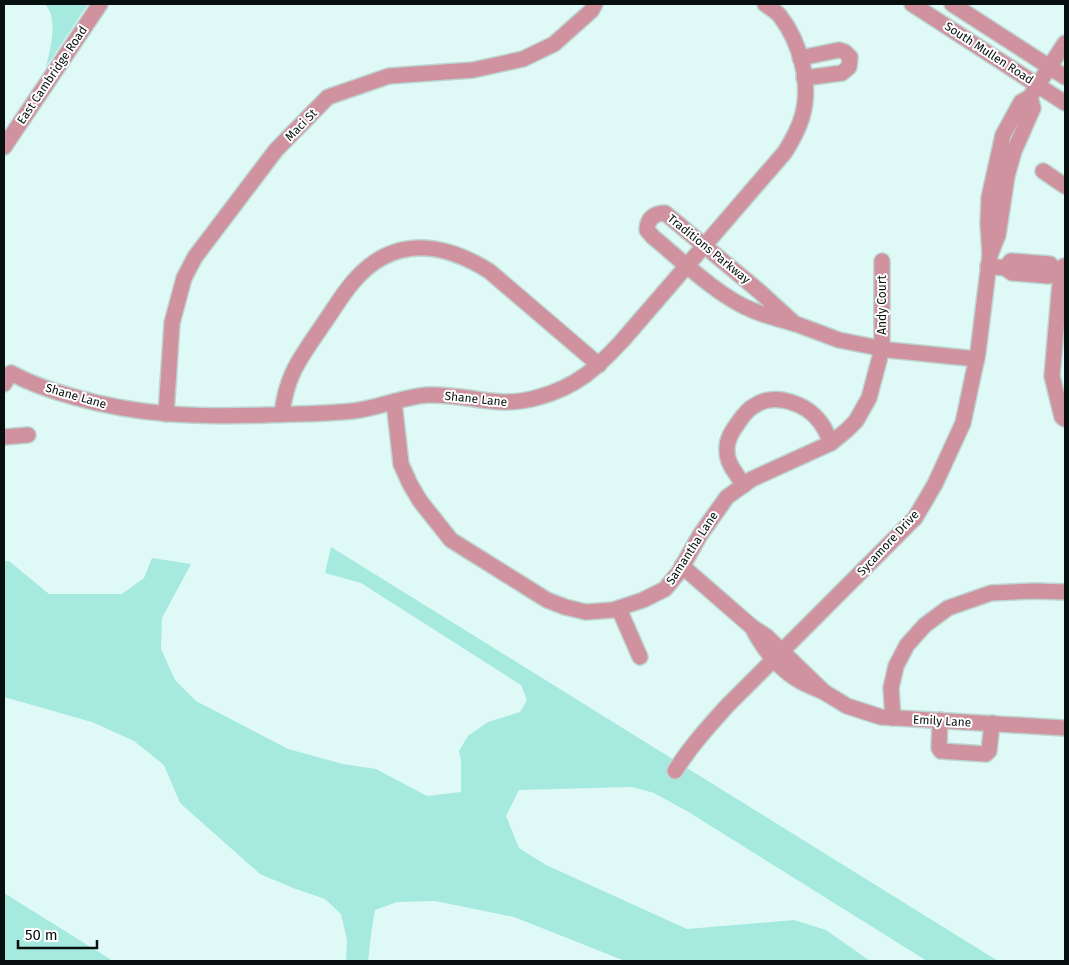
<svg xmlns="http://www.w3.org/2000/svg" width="1069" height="965" font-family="'Fira Sans',sans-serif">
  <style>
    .green { fill: #a6e9df }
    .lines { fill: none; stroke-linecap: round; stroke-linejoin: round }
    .minor-casing { stroke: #bcd5d1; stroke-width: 18 }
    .minor { stroke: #d0929e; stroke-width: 15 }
    .labels { text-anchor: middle; stroke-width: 4; stroke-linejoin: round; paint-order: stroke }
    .street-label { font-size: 12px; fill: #07100f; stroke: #fff }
  </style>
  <rect width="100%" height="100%" fill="#dffaf6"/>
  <!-- green -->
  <g class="green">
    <path d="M45,4H88L46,67C50,50 59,19 45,4Z"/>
    <path d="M331,547L998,961H927L687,811L654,793L632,787L519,790L506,816L519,848L546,865L687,929L794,920L826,930L870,961H625L514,917L435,901L397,902L375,910L372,927L368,961H346L347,940L341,914L325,899L293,888L260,874L180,803L164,765L134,741L92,722L4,697V561H9L49,594H122L144,578L152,558L191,564L162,618L161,649L175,680L196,701L288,749L343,764L376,769L427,796L461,792V761L459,751L468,736L488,722L520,712L527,700L521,685L361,583L325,573Z"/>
    <path d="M4,893L113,961H4Z"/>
  </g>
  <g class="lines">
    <!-- minor casing -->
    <g class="minor-casing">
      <g id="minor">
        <path d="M912,4L1065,103"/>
        <path d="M952,4L1065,77"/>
        <path d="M800,58L839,50L845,52L850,57L849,67L842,73L804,78"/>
        <path d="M1030,97L1033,108L1014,151L1007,176L998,235L990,255L988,224L989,198L1003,135L1021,102L1030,97L1065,43"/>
        <path d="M4,147L100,4"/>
        <path d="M1043,171L1065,186"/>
        <path d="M988,266L1005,268L1012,273L1049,276L1055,270L1061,271L1064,266"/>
        <path d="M1005,268L1011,261L1050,264L1055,270"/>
        <path d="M1061,271L1052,376L1062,417L1065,419"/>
        <path d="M796,324C781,320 766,316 752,310C719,297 681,260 653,237L647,230C647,218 655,213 665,213L760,292L795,324H796L839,340L889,350L977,359"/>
        <path d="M4,384L11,373C31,384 52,391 74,397C141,416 197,417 266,415C295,414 324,414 353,411C378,408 402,397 427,395C468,393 497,410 539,397C576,387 597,368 622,341L785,152C792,141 798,130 802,117C812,84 800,42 780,16C776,11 769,7 765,4"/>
        <path d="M394,402L401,464L410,484L420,501L451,540L547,600L565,607L586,612L613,610L643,600L665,589L679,572L700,535L727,497L752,479L831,443L847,430L856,421L869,398L882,349V261"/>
        <path d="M166,414L172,323L184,278L195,257L276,150L328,97L389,76L473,70L523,59L554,44L591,11L595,4"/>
        <path d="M282,414C286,375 301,357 322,326C332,312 341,296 353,282C392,236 441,241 489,271L599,365"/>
        <path d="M4,437L28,435"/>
        <path d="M744,485C737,475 727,464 727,451C726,440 732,431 738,423C742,417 748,409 754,406C774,392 806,403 820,422C825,428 828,436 831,443"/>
        <path d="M682,566L752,627"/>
        <path d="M619,609L640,657"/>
        <path d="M752,627L766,636L824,692C814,688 804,684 795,678C777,666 762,647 752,627Z"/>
        <path d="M824,692L847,706L881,717L1065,728"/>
        <path d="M893,718L891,688L896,666L907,645L925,625L948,608L991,593L1035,591L1065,592"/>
        <path d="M940,720L939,748L941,751L986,754L989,751L992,723"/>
        <path d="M675,771C690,747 708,727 727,706L915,518L935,484L963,423L978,352L990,255"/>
      </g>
    </g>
    <!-- minor -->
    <use href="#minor" class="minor"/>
  </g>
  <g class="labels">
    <!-- street labels -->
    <g class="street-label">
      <text transform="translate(989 53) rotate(33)" y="4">South Mullen Road</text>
      <text transform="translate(52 75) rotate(-56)" y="4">East Cambridge Road</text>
      <text transform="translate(301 125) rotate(-45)" y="4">Maci St</text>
      <text transform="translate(709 249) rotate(39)" y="4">Traditions Parkway</text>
      <text transform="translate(882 305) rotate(-90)" y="4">Andy Court</text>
      <text transform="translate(76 396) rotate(16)" y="4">Shane Lane</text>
      <text transform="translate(476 399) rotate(6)" y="4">Shane Lane</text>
      <text transform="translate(888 543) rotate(-47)" y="4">Sycamore Drive</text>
      <text transform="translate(692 548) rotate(-57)" y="4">Samantha Lane</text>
      <text transform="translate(942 721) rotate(3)" y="4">Emily Lane</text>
    </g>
  </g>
  <!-- border -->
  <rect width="1069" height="965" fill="none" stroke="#07100f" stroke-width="10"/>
  <!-- scale -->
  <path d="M18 940v8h79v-8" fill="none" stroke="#07100f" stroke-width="2.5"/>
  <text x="25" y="940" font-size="15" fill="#07100f" stroke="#ffffff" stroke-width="4" paint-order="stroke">50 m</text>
</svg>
